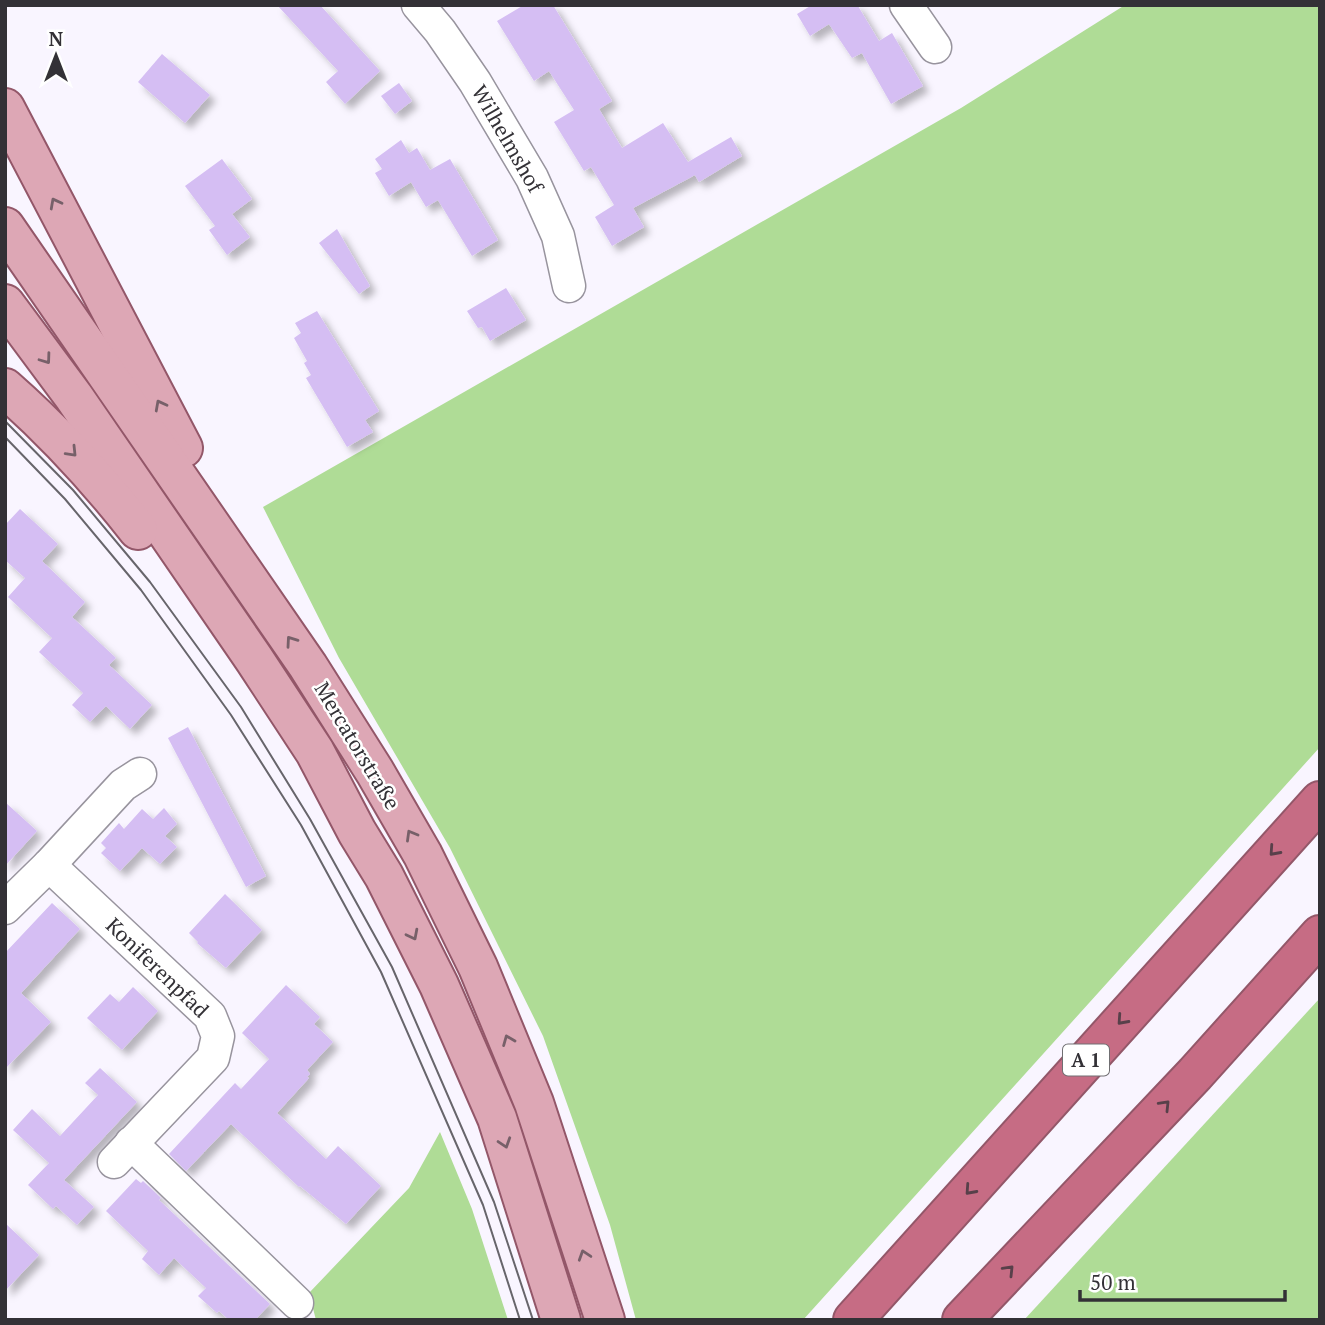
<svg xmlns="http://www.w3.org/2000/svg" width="1325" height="1325" font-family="'PT Serif',serif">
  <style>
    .green { fill: #afdc96 }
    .building { fill: #d5bef3; filter: url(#shadow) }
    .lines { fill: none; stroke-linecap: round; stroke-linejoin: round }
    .minor-casing { stroke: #98949e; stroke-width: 35 }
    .major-casing { stroke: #935769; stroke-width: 42 }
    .highway-casing { stroke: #935769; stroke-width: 42 }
    .minor { stroke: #fff; stroke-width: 32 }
    .major { stroke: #dda7b5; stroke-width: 38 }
    .highway { stroke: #c66c84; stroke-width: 38 }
    .tram { stroke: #67656b; stroke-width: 2 }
    .oneway { stroke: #776069 }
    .oneway2 { stroke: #58404a }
    .labels { text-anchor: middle; stroke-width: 5; stroke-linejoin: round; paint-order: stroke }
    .shield { fill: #fff; stroke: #706f72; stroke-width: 2 }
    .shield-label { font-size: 19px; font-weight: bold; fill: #333136 }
    .street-label { font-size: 21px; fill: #333136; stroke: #fff }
  </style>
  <defs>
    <filter id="shadow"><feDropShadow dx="6" dy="6" stdDeviation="3.5" flood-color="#0004"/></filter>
  </defs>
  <rect width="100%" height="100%" fill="#f9f5ff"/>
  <!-- green -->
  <g class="green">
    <path d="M1125,5H1320V747L803,1320H636L610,1225L543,1036L450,848L339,658L263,507L961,108Z"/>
    <path d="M1320,998V1320H1024Z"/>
    <path d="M440,1132L472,1209L508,1320H316L309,1293L409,1188Z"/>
  </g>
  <!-- building -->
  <g class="building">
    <path d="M277,5H320L380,71L345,104L326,82L338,71Z"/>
    <path d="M524,5H553L612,101L599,109L622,148L663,123L688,162L731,137L742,156L699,182L695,175L633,208L644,227L612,246L595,217L614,205L591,167L584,171L554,122L574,110L549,71L534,81L497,21Z"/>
    <path d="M812,5H860L858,6L879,41L892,33L923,86L891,104L862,53L852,58L829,24L810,36L797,14Z"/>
    <path d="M162,54L210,95L185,123L138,82Z"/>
    <path d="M399,83L412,101L395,114L381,96Z"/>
    <path d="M401,140L409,153L417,148L430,170L450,159L498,240L472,256L438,200L426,207L411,182L389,196L375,173L382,169L375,159Z"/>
    <path d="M222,159L252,199L232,214L250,237L227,255L209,230L215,226L185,186Z"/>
    <path d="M337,229L370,286L359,294L319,243Z"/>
    <path d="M506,288L526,320L490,341L482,327L478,328L467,311Z"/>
    <path d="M317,311L379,411L365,420L373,432L347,447L306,378L311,375L304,363L307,361L294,338L301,333L295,323Z"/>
    <path d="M20,509L58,544L42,561L85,602L72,617L116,658L109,665L152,705L130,729L106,706L90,722L72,705L83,693L39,652L52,638L8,597L25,578L5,560V525Z"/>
    <path d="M188,727L266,876L246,887L168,738Z"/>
    <path d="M5,802L37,831L5,866Z"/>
    <path d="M164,808L177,824L165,836L177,847L160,864L142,848L120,871L101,853L106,848L101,843L119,823L124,829L142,809L153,819Z"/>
    <path d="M225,894L262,930L226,968L197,943L198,942L189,933Z"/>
    <path d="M52,903L80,929L21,993L51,1022L5,1069V953Z"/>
    <path d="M286,985L320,1017L314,1024L333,1042L307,1070L310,1074L307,1077L309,1078L277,1113L326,1159L338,1146L381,1186L346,1224L300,1186L299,1187L231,1124L186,1171L169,1154L235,1083L241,1089L269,1059L242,1033Z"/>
    <path d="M133,987L158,1011L122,1050L87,1018L110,994L119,1002Z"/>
    <path d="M100,1068L137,1102L64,1180L94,1207L77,1225L56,1206L53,1209L28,1185L49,1163L13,1130L32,1109L60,1136L98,1095L85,1083Z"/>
    <path d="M136,1179L141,1183L143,1181L161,1198L159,1200L270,1304L255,1320H229L219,1311L217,1313L198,1296L206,1288L174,1258L159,1275L142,1259L148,1251L106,1211Z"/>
    <path d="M5,1223L39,1255L5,1291Z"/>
  </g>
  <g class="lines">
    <!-- minor casing -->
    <g class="minor-casing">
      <g id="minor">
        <path d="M418,5L440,31L475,82L532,178L558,236L569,286"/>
        <path d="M906,5L935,47"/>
        <path d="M49,865L210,1016L218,1036L213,1058L114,1162"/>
        <path d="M5,908L49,865L123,785L140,774"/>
        <path d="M131,1143L297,1303"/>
      </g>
    </g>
    <!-- major casing -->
    <g class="major-casing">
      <g id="major">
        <path d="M5,108L183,448"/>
        <path d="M5,227L308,666L375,772L423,855L478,967L534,1103L605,1320"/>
        <path d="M5,304L74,397L254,659L315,752L357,832L384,876L439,985L497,1118L561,1320"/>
        <path d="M5,388C54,431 98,479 138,530"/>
      </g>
    </g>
    <!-- highway casing -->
    <g class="highway-casing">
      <g id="highway">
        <path d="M853,1320L1320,801"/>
        <path d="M962,1320L1195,1074L1320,935"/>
      </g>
    </g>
    <!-- minor -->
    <use href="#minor" class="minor"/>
    <!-- major -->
    <use href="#major" class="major"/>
    <!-- highway -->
    <use href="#highway" class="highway"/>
    <!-- tram -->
    <g class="tram">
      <path d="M5,421L73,490L150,582L241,707L310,819L392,967L494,1202L533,1320"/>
      <path d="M5,437L65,499L141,590L231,715L301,825L381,972L483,1205L520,1320"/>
    </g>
  </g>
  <!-- one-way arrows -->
  <defs><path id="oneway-chevron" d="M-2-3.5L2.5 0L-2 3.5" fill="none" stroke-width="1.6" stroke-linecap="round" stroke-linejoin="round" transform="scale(1.75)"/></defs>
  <g class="oneway">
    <use href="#oneway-chevron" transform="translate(55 203) rotate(-118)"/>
    <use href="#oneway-chevron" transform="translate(46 359) rotate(54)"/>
    <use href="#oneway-chevron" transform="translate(160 405) rotate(-118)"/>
    <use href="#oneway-chevron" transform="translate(72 452) rotate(46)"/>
    <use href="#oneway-chevron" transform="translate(291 641) rotate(-125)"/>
    <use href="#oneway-chevron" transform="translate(411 835) rotate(-120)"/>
    <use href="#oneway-chevron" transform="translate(413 935) rotate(63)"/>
    <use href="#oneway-chevron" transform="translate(508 1040) rotate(-112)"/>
    <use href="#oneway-chevron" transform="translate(505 1143) rotate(72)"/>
    <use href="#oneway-chevron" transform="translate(584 1255) rotate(-108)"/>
  </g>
  <g class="oneway2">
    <use href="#oneway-chevron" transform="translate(1274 851) rotate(132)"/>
    <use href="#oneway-chevron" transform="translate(1122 1020) rotate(132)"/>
    <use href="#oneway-chevron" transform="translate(1165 1105) rotate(-46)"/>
    <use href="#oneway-chevron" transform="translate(970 1190) rotate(132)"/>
    <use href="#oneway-chevron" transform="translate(1009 1270) rotate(-46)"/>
  </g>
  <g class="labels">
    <!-- shield labels -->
    <rect class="shield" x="1063" y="1044.5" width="46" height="31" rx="5"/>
    <g class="shield-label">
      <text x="1086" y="1067">A 1</text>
    </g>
    <!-- street labels -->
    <g class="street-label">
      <text transform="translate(507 139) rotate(60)" y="7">Wilhelmshof</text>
      <text transform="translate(357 746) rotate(59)" y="7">Mercatorstraße</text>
      <text transform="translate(157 968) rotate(44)" y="7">Koniferenpfad</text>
    </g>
  </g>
  <!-- border -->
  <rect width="1325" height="1325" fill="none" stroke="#333136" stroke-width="14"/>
  <!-- north arrow -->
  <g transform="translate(56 56)" stroke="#ffffff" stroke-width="5" paint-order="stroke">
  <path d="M0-5L12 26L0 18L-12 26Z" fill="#333136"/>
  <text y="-10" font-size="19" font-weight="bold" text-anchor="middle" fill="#333136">N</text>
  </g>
  <!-- scale -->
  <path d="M1080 1290v10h205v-10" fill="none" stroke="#333136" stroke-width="3.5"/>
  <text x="1090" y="1290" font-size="21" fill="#333136" stroke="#ffffff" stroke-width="5" paint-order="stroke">50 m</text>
</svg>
